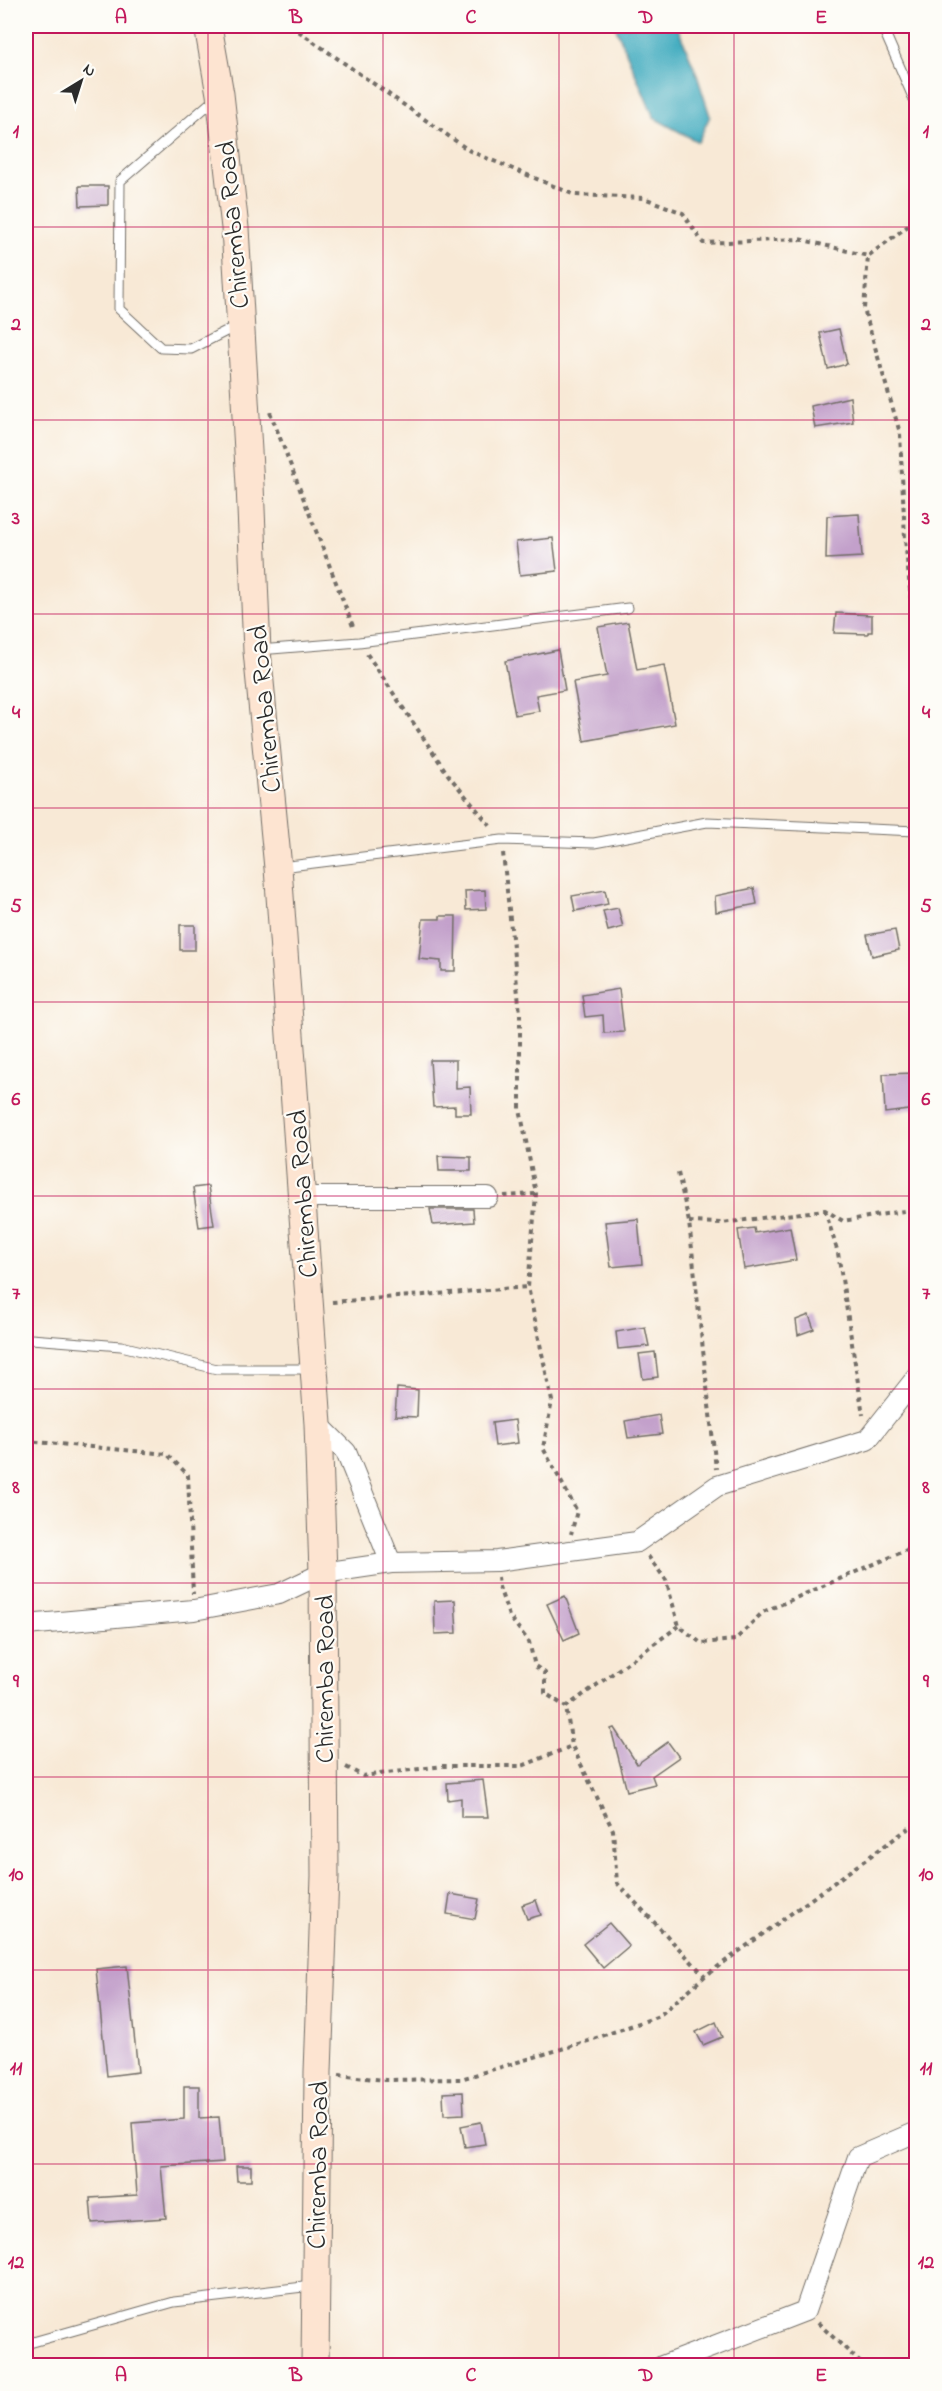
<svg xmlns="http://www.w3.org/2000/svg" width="942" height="2391" font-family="'Indie Flower',sans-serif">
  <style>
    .water { fill: #3fabbf; stroke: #356b75; stroke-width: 1.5 }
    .building { fill: #c3a0cb }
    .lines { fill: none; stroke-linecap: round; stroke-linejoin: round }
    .service-casing { stroke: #736e67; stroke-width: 11 }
    .minor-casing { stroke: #736e67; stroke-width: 22 }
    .secondary-casing { stroke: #736e67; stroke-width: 29 }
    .path { stroke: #736e67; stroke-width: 4; stroke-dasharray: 4.5 4.5; stroke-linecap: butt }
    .service { stroke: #fff; stroke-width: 9 }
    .minor { stroke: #fff; stroke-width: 20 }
    .secondary { stroke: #fde4d1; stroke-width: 27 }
    .grid { fill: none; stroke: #c2185b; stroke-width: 1.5; stroke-opacity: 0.55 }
    .labels { text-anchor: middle; stroke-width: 4.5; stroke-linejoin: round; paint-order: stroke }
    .street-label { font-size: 27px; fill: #2b2b2b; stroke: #fdfcf7 }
    .neatline { fill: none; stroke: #c2185b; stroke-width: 2 }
    .grid-label { font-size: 20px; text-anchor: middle; font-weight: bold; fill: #c2185b }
  </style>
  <rect width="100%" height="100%" fill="#fdfcf7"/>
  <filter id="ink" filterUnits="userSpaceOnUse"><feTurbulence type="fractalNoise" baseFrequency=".0167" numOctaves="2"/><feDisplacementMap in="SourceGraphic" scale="12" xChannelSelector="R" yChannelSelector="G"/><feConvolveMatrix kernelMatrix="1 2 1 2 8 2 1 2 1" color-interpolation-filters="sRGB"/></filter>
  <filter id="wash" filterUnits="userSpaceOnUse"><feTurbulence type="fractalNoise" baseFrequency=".008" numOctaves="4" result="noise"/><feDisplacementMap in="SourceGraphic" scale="24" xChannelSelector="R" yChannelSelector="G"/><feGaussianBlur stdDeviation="1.35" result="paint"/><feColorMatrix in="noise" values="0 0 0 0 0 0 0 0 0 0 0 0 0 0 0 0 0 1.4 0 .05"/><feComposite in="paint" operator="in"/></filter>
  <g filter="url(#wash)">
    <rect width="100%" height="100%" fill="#f8e9d6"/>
    <!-- water -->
    <path class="water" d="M615,26H677L696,72L710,116L698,142L654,118Z"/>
    <g id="blocks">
      <!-- building -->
      <g class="building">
        <path d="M79,186H108V205L80,206Z"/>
        <path d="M839,329L847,364L828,369L820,333Z"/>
        <path d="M850,397L853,422L815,428L811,406Z"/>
        <path d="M859,514L862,557L826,559L827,516Z"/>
        <path d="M553,538L557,571L520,575L516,542Z"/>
        <path d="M836,613L872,615V632H868V634L834,633Z"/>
        <path d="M628,622L637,670L664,665L675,724L584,741L573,682L607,676L598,627Z"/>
        <path d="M558,650L565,690L536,695L539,711L515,715L505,661Z"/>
        <path d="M754,888L757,904L716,912L715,896Z"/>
        <path d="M485,890L486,909L466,910L465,891Z"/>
        <path d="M605,890L608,904L575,911L572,896Z"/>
        <path d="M618,908L623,927L608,931L603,911Z"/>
        <path d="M440,916H456L455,971H441V961L419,959L423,919H440Z"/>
        <rect x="180" y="925" width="15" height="25"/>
        <path d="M895,930L899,950L872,956L867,935Z"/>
        <path d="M619,989L624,1032L604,1033L603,1015L585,1017L582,995Z"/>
        <path d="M430,1060H456V1088L470,1087L471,1114H455V1106L433,1107Z"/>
        <path d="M916,1073V1109L885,1113L883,1074Z"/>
        <path d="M438,1156L471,1157V1171H439Z"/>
        <path d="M208,1186L214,1225L199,1227L193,1188Z"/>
        <path d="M430,1209H473L474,1222L433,1225Z"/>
        <path d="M638,1219L642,1264L611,1267L605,1222Z"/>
        <path d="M790,1227L796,1260L744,1269L738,1230L754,1228L755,1233Z"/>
        <path d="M809,1315L814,1329L798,1335L796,1320Z"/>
        <path d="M645,1327L649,1346L618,1349L616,1332Z"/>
        <path d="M655,1352L658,1377L643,1379L639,1354Z"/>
        <path d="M397,1388L418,1390L417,1417L395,1416Z"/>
        <path d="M659,1415L662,1434L628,1438L625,1421Z"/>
        <path d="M515,1420L518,1443L495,1446L492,1423Z"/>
        <path d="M565,1596L579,1633L564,1640L547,1604Z"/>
        <path d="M455,1600L457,1633L435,1634L434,1601Z"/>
        <path d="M614,1728L637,1764L668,1742L679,1757L652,1776L655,1784L627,1791L611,1729Z"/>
        <path d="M483,1780L488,1817H461V1798L448,1800L447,1783Z"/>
        <path d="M450,1894L479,1899L475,1919L447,1914Z"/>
        <path d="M536,1900L541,1915L527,1919L522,1905Z"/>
        <path d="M609,1923L629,1946L603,1968L583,1944Z"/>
        <path d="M127,1966L138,2072L107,2076L96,1969Z"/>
        <path d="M716,2022L722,2037L703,2045L696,2032Z"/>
        <path d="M184,2086H199V2118L219,2117L223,2162L161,2166L166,2218L92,2223L90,2198L137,2195L132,2123L184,2119Z"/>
        <path d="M463,2092L464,2114L444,2115L443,2093Z"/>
        <path d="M481,2122L485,2144L465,2147L461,2126Z"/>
        <path d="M236,2166H251V2181H237Z"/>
      </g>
    </g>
  </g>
  <g filter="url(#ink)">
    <use href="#blocks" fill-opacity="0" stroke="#736e67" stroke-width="1.5"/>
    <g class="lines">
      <!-- service casing -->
      <g class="service-casing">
        <g id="service">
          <path d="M882,26L916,104"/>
          <path d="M216,98L120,181L119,309L161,348L191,349L238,325"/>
          <path d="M259,650L359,642L628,608"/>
          <path d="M281,867L502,840L594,843L707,822L916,831"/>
          <path d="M31,1339L121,1346L217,1369H311"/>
          <path d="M26,2344L174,2302L312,2286"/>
        </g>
      </g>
      <!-- minor casing -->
      <g class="minor-casing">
        <g id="minor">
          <path d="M300,1197H488"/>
          <path d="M318,1424L346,1452L391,1563L497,1561L637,1542L717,1486L867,1440L916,1378"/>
          <path d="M26,1625L194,1610L279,1594L323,1573L391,1563"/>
          <path d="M662,2366L805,2311L858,2157L916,2132"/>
        </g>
      </g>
      <!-- secondary casing -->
      <g class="secondary-casing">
        <path id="secondary" d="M208,26L220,94L235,228L250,485L257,651L278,868L318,1424L323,1573L325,1876L318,2072L315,2366"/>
      </g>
      <!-- path -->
      <g class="path">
        <path d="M291,26L470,151L575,195L644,198L683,213L703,243L799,239L868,256"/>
        <path d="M916,220L868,256L864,309L900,433L905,539L916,650"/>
        <path d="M270,412L354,629"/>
        <path d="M367,654L449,776L492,828"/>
        <path d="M503,853L520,1013V1109L536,1194L528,1287L552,1401L543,1448L577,1511L571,1534"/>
        <path d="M678,1173L689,1222L716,1469"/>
        <path d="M504,1196L535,1194"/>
        <path d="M825,1210L838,1253L863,1415"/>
        <path d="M689,1222L722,1223L825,1210L843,1221L916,1209"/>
        <path d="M332,1302L528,1287"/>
        <path d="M26,1441L167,1454L188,1475L193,1594"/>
        <path d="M648,1556L666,1580L679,1626L701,1643L735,1640L763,1612L916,1546"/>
        <path d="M498,1577L499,1587L509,1616L529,1642L535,1666L545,1673V1693L566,1707"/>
        <path d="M679,1626L566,1707L572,1746L613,1830L617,1883L705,1976"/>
        <path d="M346,1767L363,1776L443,1766H522L572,1746"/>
        <path d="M339,2075L385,2080L461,2079L588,2041L659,2016L705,1976L916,1823"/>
        <path d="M818,2323L864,2366"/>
      </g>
      <!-- service -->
      <use href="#service" class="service"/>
      <!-- minor -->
      <use href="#minor" class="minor"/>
      <!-- secondary -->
      <use href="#secondary" class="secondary"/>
    </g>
  </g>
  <!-- grid -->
  <path class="grid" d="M208,26V2366M383,26V2366M559,26V2366M734,26V2366M26,227H916M26,420H916M26,614H916M26,808H916M26,1002H916M26,1196H916M26,1389H916M26,1583H916M26,1777H916M26,1970H916M26,2164H916"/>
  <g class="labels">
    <!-- street labels -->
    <g class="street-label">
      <text transform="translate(232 225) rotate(-95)" y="9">Chiremba Road</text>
      <text transform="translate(264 709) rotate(-95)" y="9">Chiremba Road</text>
      <text transform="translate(302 1194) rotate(-94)" y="9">Chiremba Road</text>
      <text transform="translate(324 1679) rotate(-90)" y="9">Chiremba Road</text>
      <text transform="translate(317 2165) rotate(-89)" y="9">Chiremba Road</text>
    </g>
  </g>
  <!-- margin -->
  <rect width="942" height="2391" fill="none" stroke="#fdfcf7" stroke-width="66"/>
  <!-- north arrow -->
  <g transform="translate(81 81) rotate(38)" stroke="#fdfcf7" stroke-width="4.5" paint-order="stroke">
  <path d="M0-4.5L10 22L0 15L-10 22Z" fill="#2b2b2b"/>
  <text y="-9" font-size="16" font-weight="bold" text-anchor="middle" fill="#2b2b2b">N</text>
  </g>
  <rect x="33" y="33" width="876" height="2325" class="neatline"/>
  <g class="grid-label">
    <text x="121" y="23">A</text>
    <text x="296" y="23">B</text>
    <text x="471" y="23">C</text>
    <text x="646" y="23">D</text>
    <text x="821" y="23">E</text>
    <text x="16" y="137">1</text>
    <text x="926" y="137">1</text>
    <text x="16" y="330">2</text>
    <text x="926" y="330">2</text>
    <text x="16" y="524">3</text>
    <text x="926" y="524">3</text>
    <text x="16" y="718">4</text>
    <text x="926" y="718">4</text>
    <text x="16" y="912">5</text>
    <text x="926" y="912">5</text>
    <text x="16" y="1105">6</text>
    <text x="926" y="1105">6</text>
    <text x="16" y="1299">7</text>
    <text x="926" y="1299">7</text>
    <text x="16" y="1493">8</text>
    <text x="926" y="1493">8</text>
    <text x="16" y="1687">9</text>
    <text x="926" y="1687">9</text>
    <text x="16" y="1880">10</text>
    <text x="926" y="1880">10</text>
    <text x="16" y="2074">11</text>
    <text x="926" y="2074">11</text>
    <text x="16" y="2268">12</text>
    <text x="926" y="2268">12</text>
    <text x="121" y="2381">A</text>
    <text x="296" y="2381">B</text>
    <text x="471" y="2381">C</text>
    <text x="646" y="2381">D</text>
    <text x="821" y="2381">E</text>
  </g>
</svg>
